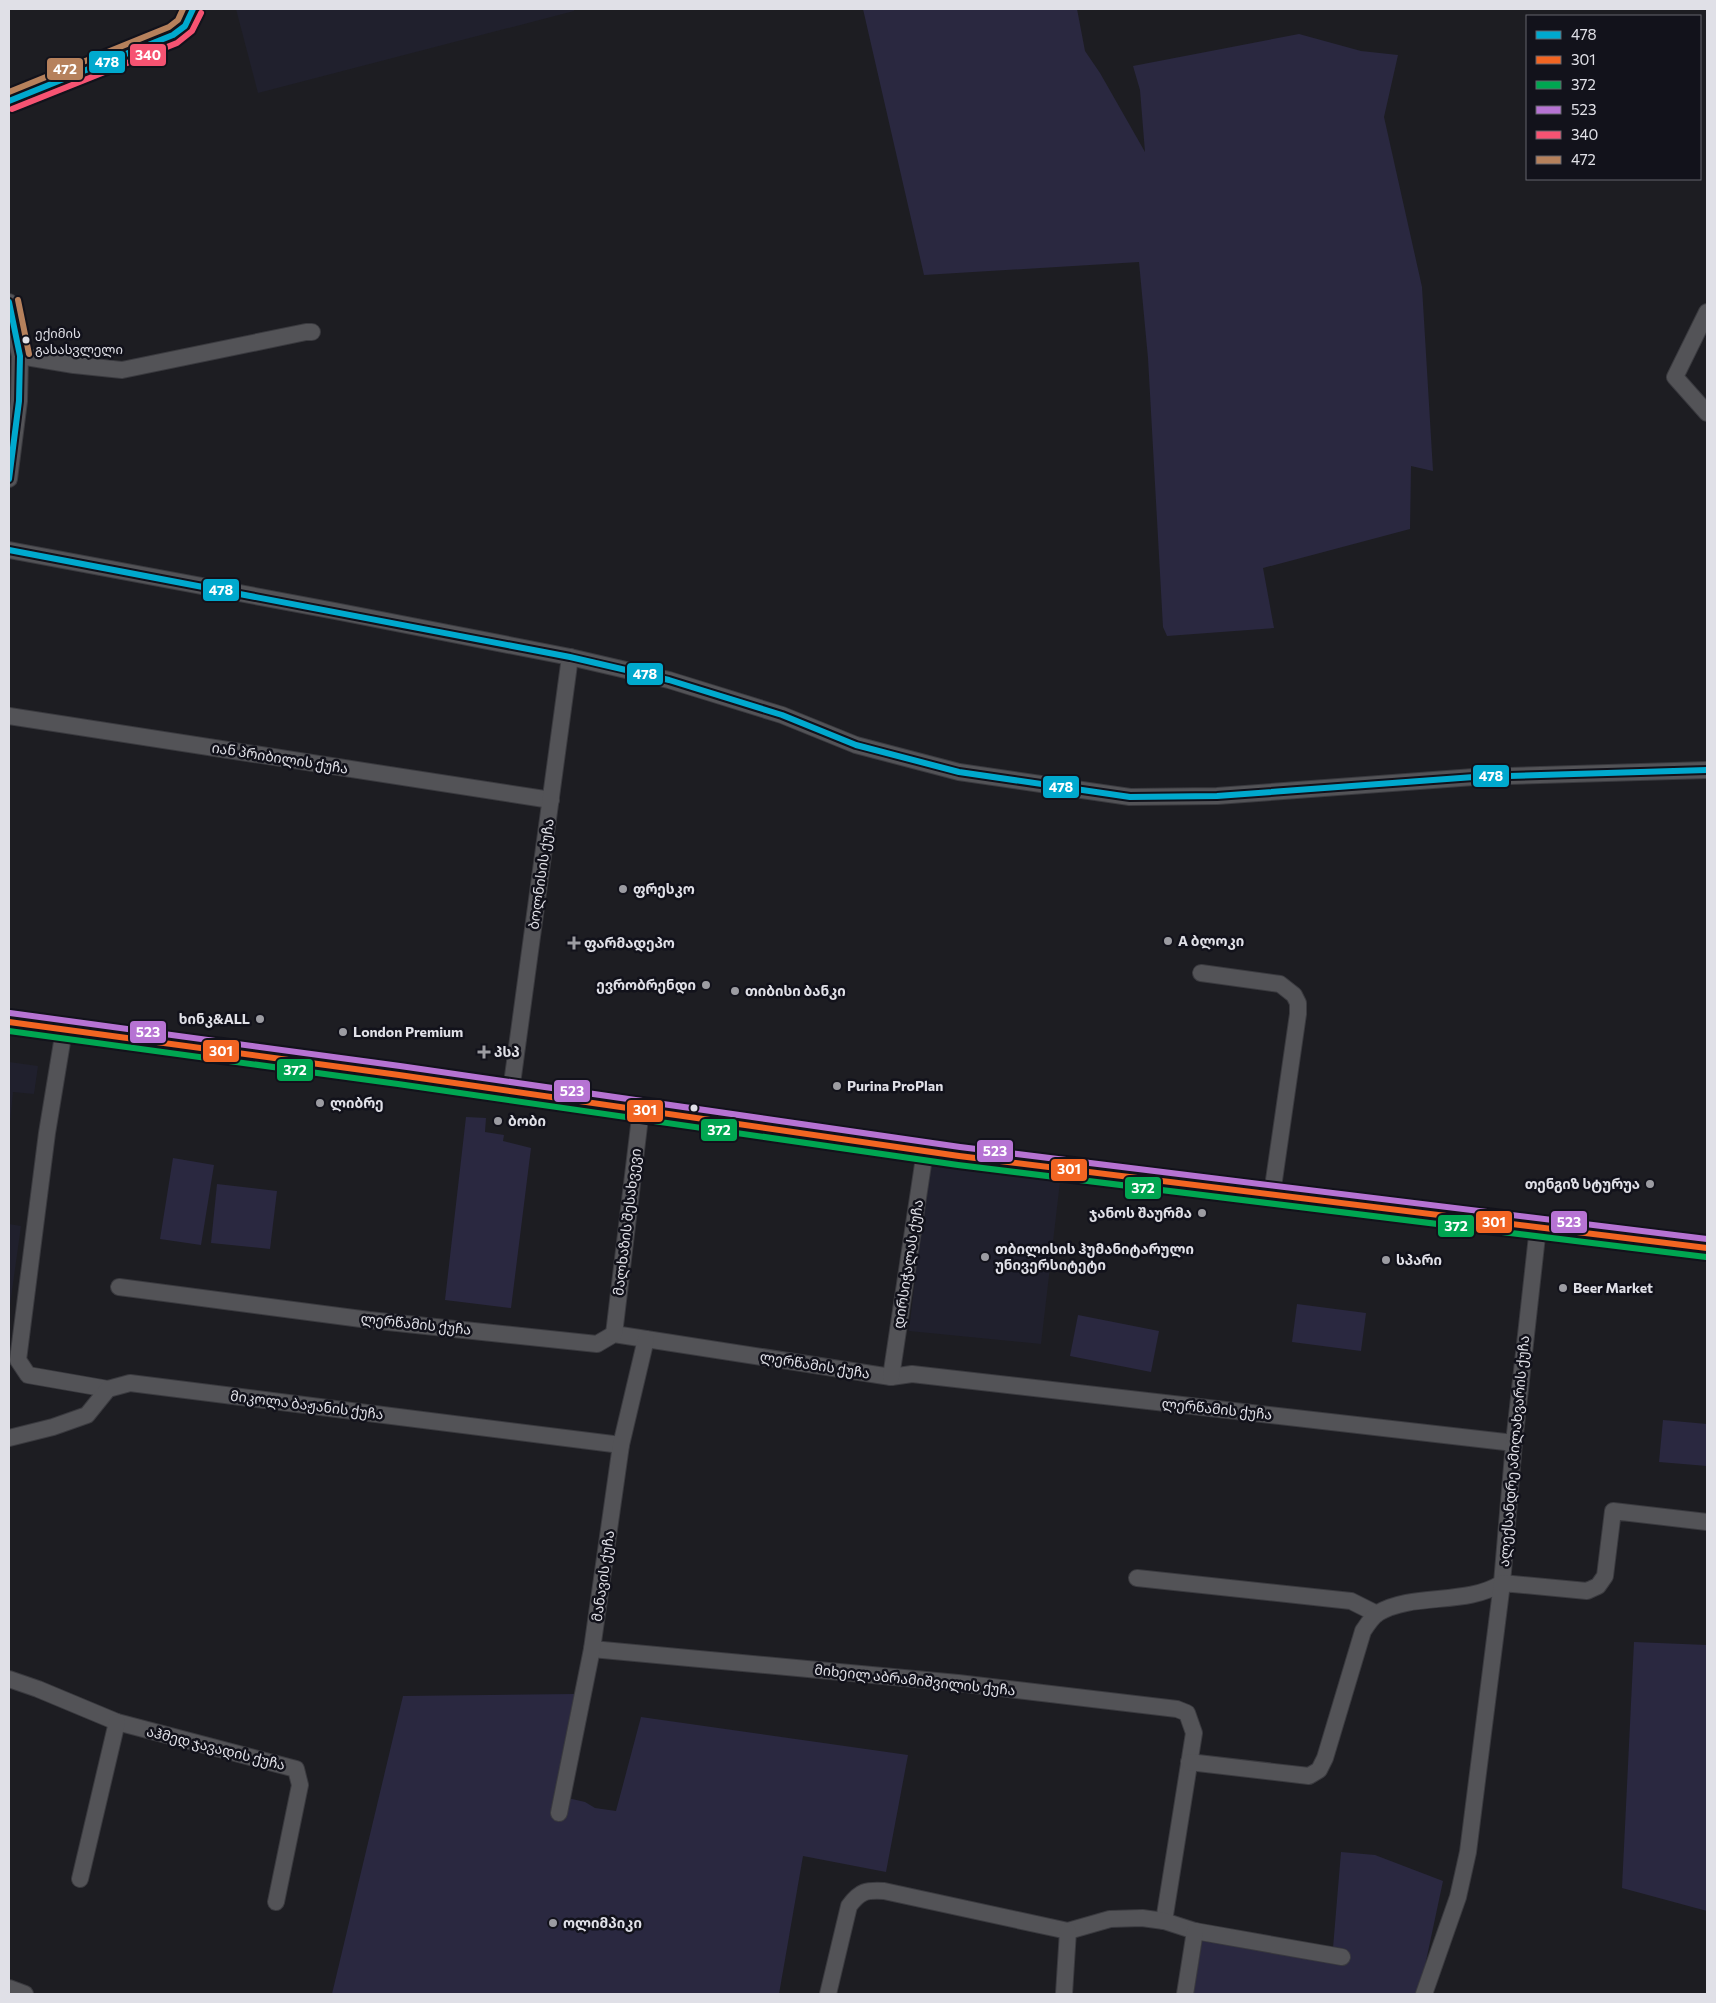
<svg xmlns="http://www.w3.org/2000/svg" width="1716" height="2003" font-family="Commissioner,'Noto Sans Georgian',sans-serif">
  <style>
    .built { fill: #20202d }
    .green { fill: #2a2840 }
    .lines { fill: none; stroke-linecap: round; stroke-linejoin: round }
    .street-casing { stroke: #3a3a3f; stroke-width: 18 }
    .secondary-casing { stroke: #3a3a3f; stroke-width: 24 }
    .street { stroke: #535357; stroke-width: 16 }
    .secondary { stroke: #504e4f; stroke-width: 22 }
    .bus-1-casing { stroke: #12121b; stroke-width: 10 }
    .bus-2-casing { stroke: #12121b; stroke-width: 10 }
    .bus-3-casing { stroke: #12121b; stroke-width: 10 }
    .bus-4-casing { stroke: #12121b; stroke-width: 10 }
    .bus-5-casing { stroke: #12121b; stroke-width: 10 }
    .bus-6-casing { stroke: #12121b; stroke-width: 10 }
    .bus-1 { stroke: #00a9ce; stroke-width: 6 }
    .bus-2 { stroke: #f26522; stroke-width: 6 }
    .bus-3 { stroke: #00a651; stroke-width: 6 }
    .bus-4 { stroke: #b673d3; stroke-width: 6 }
    .bus-5 { stroke: #f65372; stroke-width: 6 }
    .bus-6 { stroke: #b6815c; stroke-width: 6 }
    .bus-dot { fill: #e0e0e7; stroke: #12121b; stroke-width: 2 }
    .poi-dot { fill: #9c9ca2; stroke: #12121b; stroke-width: 2 }
    .labels { text-anchor: middle; stroke-width: 5; stroke-linejoin: round; paint-order: stroke }
    .bus-label { font-size: 13px; fill: #e0e0e7; stroke: #12121b; text-anchor: start }
    .street-label { font-size: 14px; fill: #e0e0e7; stroke: #12121b }
    .poi-label { font-size: 14px; font-weight: bold; fill: #e0e0e7; stroke: #12121b; text-anchor: start }
    .line-badge { stroke: #12121b; stroke-width: 2 }
    .badge-label { font-size: 14px; text-anchor: middle; font-weight: bold; fill: #fff }
  </style>
  <rect width="100%" height="100%" fill="#1d1d22"/>
  <!-- built -->
  <g class="built">
    <path d="M236,9H574V11L258,93Z"/>
    <path d="M9,1062L38,1066L34,1094L13,1092L9,1133Z"/>
    <path d="M928,1166L1060,1182L1041,1344L909,1331Z"/>
    <path d="M9,1224L21,1226L9,1312Z"/>
  </g>
  <!-- green -->
  <g class="green">
    <path d="M863,9H1077L1085,51L1100,73L1145,152L1140,90L1133,66L1299,34L1361,51L1398,55L1384,117L1422,287L1433,471L1411,466L1410,529L1263,568L1274,628L1167,636L1163,627L1148,358L1139,262L924,275Z"/>
    <path d="M466,1117L486,1118L485,1132L504,1135L503,1141L531,1148L511,1308L445,1300Z"/>
    <path d="M173,1158L214,1165L201,1245L160,1239Z"/>
    <path d="M217,1184L277,1191L270,1249L211,1243Z"/>
    <path d="M1297,1304L1366,1313L1361,1351L1292,1342Z"/>
    <path d="M1078,1315L1159,1331L1151,1372L1070,1356Z"/>
    <path d="M1663,1420L1707,1424V1466L1659,1462Z"/>
    <path d="M1634,1642L1707,1645V1911L1622,1888Z"/>
    <path d="M575,1694L555,1795L585,1802L595,1808L616,1811L641,1717L908,1755L886,1872L803,1856L779,1994H332L403,1696Z"/>
    <path d="M1341,1852L1375,1855L1443,1881L1419,1994H1193L1203,1937L1332,1960Z"/>
  </g>
  <g class="lines">
    <!-- street casing -->
    <g class="street-casing">
      <g id="street">
        <path d="M9,101L173,35L185,26L193,9"/>
        <path d="M9,302L20,356L19,401L9,479"/>
        <path d="M1707,312L1675,377L1707,413"/>
        <path d="M20,356L74,365L122,370L306,332H312"/>
        <path d="M9,550L335,611L570,657L669,680L782,715L856,745L959,772L1130,797L1217,796L1474,777L1707,770"/>
        <path d="M9,716L551,800"/>
        <path d="M1201,973L1280,984L1294,995L1298,1003V1014L1272,1194"/>
        <path d="M64,1030L47,1133L18,1360L28,1375L108,1389"/>
        <path d="M511,1091L570,657"/>
        <path d="M119,1287L369,1320L597,1344L614,1334L891,1377L912,1374L1514,1443"/>
        <path d="M614,1334L641,1109"/>
        <path d="M891,1377L925,1151"/>
        <path d="M9,1438L53,1427L87,1415L108,1389L130,1383L621,1445"/>
        <path d="M1137,1578L1351,1601L1377,1614"/>
        <path d="M592,1649L958,1683L1177,1709L1187,1713L1194,1733L1164,1921"/>
        <path d="M9,1679L38,1689L117,1722L296,1769L300,1785L276,1902"/>
        <path d="M1189,1762L1309,1776L1319,1770L1325,1758L1363,1631C1367,1625 1372,1617 1378,1613C1414,1592 1466,1606 1502,1583L1514,1443L1538,1227"/>
        <path d="M559,1813L592,1649L621,1445L646,1339"/>
        <path d="M80,1879L117,1722"/>
        <path d="M9,1988L25,1994"/>
        <path d="M828,1994L849,1906C860,1891 866,1890 884,1891L1068,1931L1110,1919L1142,1918L1164,1921L1195,1931L1342,1957"/>
        <path d="M1064,1994L1068,1931"/>
        <path d="M1185,1994L1195,1931"/>
        <path d="M1424,1994L1458,1897L1468,1852L1502,1583L1587,1591L1598,1586L1605,1576L1613,1511L1707,1522"/>
      </g>
    </g>
    <!-- secondary casing -->
    <g class="secondary-casing">
      <path id="secondary" d="M9,1022L399,1075L959,1156L1707,1248"/>
    </g>
    <!-- street -->
    <use href="#street" class="street"/>
    <!-- secondary -->
    <use href="#secondary" class="secondary"/>
    <!-- bus-1 casing -->
    <g class="bus-1-casing">
      <g id="bus-1">
        <path d="M9,101L173,35L185,26L193,9"/>
        <path d="M9,302L20,356L19,401L9,479"/>
        <path d="M9,550L570,657L669,680L782,715L856,745L959,772L1130,797L1217,796L1474,777L1707,770"/>
      </g>
    </g>
    <!-- bus-2 casing -->
    <g class="bus-2-casing">
      <path id="bus-2" d="M9,1022L399,1075L959,1156L1707,1248"/>
    </g>
    <!-- bus-3 casing -->
    <g class="bus-3-casing">
      <path id="bus-3" d="M9,1031L398,1084L958,1165L1706,1257"/>
    </g>
    <!-- bus-4 casing -->
    <g class="bus-4-casing">
      <path id="bus-4" d="M10,1013L400,1066L960,1147L1707,1239"/>
    </g>
    <!-- bus-5 casing -->
    <g class="bus-5-casing">
      <path id="bus-5" d="M12,109L177,43L192,31L201,13"/>
    </g>
    <!-- bus-6 casing -->
    <g class="bus-6-casing">
      <g id="bus-6">
        <path d="M9,92L169,27L178,20L183,9"/>
        <path d="M18,300L29,354"/>
      </g>
    </g>
    <!-- bus-1 -->
    <use href="#bus-1" class="bus-1"/>
    <!-- bus-2 -->
    <use href="#bus-2" class="bus-2"/>
    <!-- bus-3 -->
    <use href="#bus-3" class="bus-3"/>
    <!-- bus-4 -->
    <use href="#bus-4" class="bus-4"/>
    <!-- bus-5 -->
    <use href="#bus-5" class="bus-5"/>
    <!-- bus-6 -->
    <use href="#bus-6" class="bus-6"/>
  </g>
  <!-- markers -->
  <g class="bus-dot">
    <circle cx="26" cy="340" r="4.5"/>
    <circle cx="694" cy="1108" r="4.5"/>
  </g>
  <g class="poi-dot">
    <circle cx="623" cy="889" r="5"/>
    <circle cx="1168" cy="941" r="5"/>
    <path d="M571.5 935.5h5v5h5v5h-5v5h-5v-5h-5v-5h5z"/>
    <circle cx="706" cy="985" r="5"/>
    <circle cx="735" cy="991" r="5"/>
    <circle cx="260" cy="1019" r="5"/>
    <circle cx="343" cy="1032" r="5"/>
    <path d="M481.5 1044.5h5v5h5v5h-5v5h-5v-5h-5v-5h5z"/>
    <circle cx="837" cy="1086" r="5"/>
    <circle cx="320" cy="1103" r="5"/>
    <circle cx="498" cy="1121" r="5"/>
    <circle cx="1650" cy="1184" r="5"/>
    <circle cx="1202" cy="1213" r="5"/>
    <circle cx="985" cy="1257" r="5"/>
    <circle cx="1386" cy="1260" r="5"/>
    <circle cx="1563" cy="1288" r="5"/>
    <circle cx="553" cy="1923" r="5"/>
  </g>
  <g class="labels">
    <!-- bus labels -->
    <g class="bus-label">
      <text x="35" y="338">ექიმის<tspan x="35" dy="16">გასასვლელი</tspan></text>
    </g>
    <!-- street labels -->
    <g class="street-label">
      <text transform="translate(280 758) rotate(9)" y="5">იან პრიბილის ქუჩა</text>
      <text transform="translate(541 874) rotate(-82)" y="5">ბოლნისის ქუჩა</text>
      <text transform="translate(627 1222) rotate(-83)" y="5">მალხაზის შესახვევი</text>
      <text transform="translate(908 1264) rotate(-81)" y="5">დირსიჭალას ქუჩა</text>
      <text transform="translate(416 1324) rotate(6)" y="5">ლერწამის ქუჩა</text>
      <text transform="translate(815 1365) rotate(9)" y="5">ლერწამის ქუჩა</text>
      <text transform="translate(307 1405) rotate(7)" y="5">მიკოლა ბაჟანის ქუჩა</text>
      <text transform="translate(1217 1409) rotate(6)" y="5">ლერწამის ქუჩა</text>
      <text transform="translate(1514 1451) rotate(-85)" y="5">ალექსანდრე ამილახვარის ქუჩა</text>
      <text transform="translate(603 1576) rotate(-82)" y="5">მანავის ქუჩა</text>
      <text transform="translate(915 1680) rotate(6)" y="5">მიხეილ აბრამიშვილის ქუჩა</text>
      <text transform="translate(216 1748) rotate(14)" y="5">აჰმედ ჯავადის ქუჩა</text>
    </g>
    <!-- poi labels -->
    <g class="poi-label">
      <text x="633" y="894">ფრესკო</text>
      <text x="1178" y="946">A ბლოკი</text>
      <text x="584" y="948">ფარმადეპო</text>
      <text x="696" y="990" text-anchor="end">ევრობრენდი</text>
      <text x="745" y="996">თიბისი ბანკი</text>
      <text x="250" y="1024" text-anchor="end">ხინკ&amp;ALL</text>
      <text x="353" y="1037">London Premium</text>
      <text x="494" y="1057">პსპ</text>
      <text x="847" y="1091">Purina ProPlan</text>
      <text x="330" y="1108">ლიბრე</text>
      <text x="508" y="1126">ბობი</text>
      <text x="1640" y="1189" text-anchor="end">თენგიზ სტურუა</text>
      <text x="1192" y="1218" text-anchor="end">ჯანოს შაურმა</text>
      <text x="995" y="1254">თბილისის ჰუმანიტარული<tspan x="995" dy="16">უნივერსიტეტი</tspan></text>
      <text x="1396" y="1265">სპარი</text>
      <text x="1573" y="1293">Beer Market</text>
      <text x="563" y="1928">ოლიმპიკი</text>
    </g>
  </g>
  <g class="line-badge">
    <rect x="129" y="43" width="38" height="24" rx="5" fill="#f65372"/>
    <rect x="88" y="50" width="38" height="24" rx="5" fill="#00a9ce"/>
    <rect x="46" y="57" width="38" height="24" rx="5" fill="#b6815c"/>
    <rect x="202" y="578" width="38" height="24" rx="5" fill="#00a9ce"/>
    <rect x="626" y="662" width="38" height="24" rx="5" fill="#00a9ce"/>
    <rect x="1472" y="764" width="38" height="24" rx="5" fill="#00a9ce"/>
    <rect x="1042" y="775" width="38" height="24" rx="5" fill="#00a9ce"/>
    <rect x="129" y="1020" width="38" height="24" rx="5" fill="#b673d3"/>
    <rect x="202" y="1039" width="38" height="24" rx="5" fill="#f26522"/>
    <rect x="276" y="1058" width="38" height="24" rx="5" fill="#00a651"/>
    <rect x="553" y="1079" width="38" height="24" rx="5" fill="#b673d3"/>
    <rect x="626" y="1099" width="38" height="24" rx="5" fill="#f26522"/>
    <rect x="700" y="1118" width="38" height="24" rx="5" fill="#00a651"/>
    <rect x="976" y="1139" width="38" height="24" rx="5" fill="#b673d3"/>
    <rect x="1050" y="1158" width="38" height="24" rx="5" fill="#f26522"/>
    <rect x="1124" y="1176" width="38" height="24" rx="5" fill="#00a651"/>
    <rect x="1475" y="1210" width="38" height="24" rx="5" fill="#f26522"/>
    <rect x="1550" y="1210" width="38" height="24" rx="5" fill="#b673d3"/>
    <rect x="1437" y="1214" width="38" height="24" rx="5" fill="#00a651"/>
  </g>
  <g class="badge-label">
    <text x="148" y="60">340</text>
    <text x="107" y="67">478</text>
    <text x="65" y="74">472</text>
    <text x="221" y="595">478</text>
    <text x="645" y="679">478</text>
    <text x="1491" y="781">478</text>
    <text x="1061" y="792">478</text>
    <text x="148" y="1037">523</text>
    <text x="221" y="1056">301</text>
    <text x="295" y="1075">372</text>
    <text x="572" y="1096">523</text>
    <text x="645" y="1115">301</text>
    <text x="719" y="1135">372</text>
    <text x="995" y="1156">523</text>
    <text x="1069" y="1174">301</text>
    <text x="1143" y="1193">372</text>
    <text x="1494" y="1227">301</text>
    <text x="1569" y="1227">523</text>
    <text x="1456" y="1231">372</text>
  </g>
  <!-- border -->
  <rect width="1716" height="2003" fill="none" stroke="#e0e0e7" stroke-width="20"/>
  <!-- legend -->
  <rect x="1526" y="15" width="175" height="165" fill="#12121b" stroke="#64646d"/>
  <rect x="1536" y="31" width="25" height="8" fill="#00a9ce" stroke="#64646d"/>
  <text x="1571" y="40" font-size="15" fill="#e0e0e7">478</text>
  <rect x="1536" y="56" width="25" height="8" fill="#f26522" stroke="#64646d"/>
  <text x="1571" y="65" font-size="15" fill="#e0e0e7">301</text>
  <rect x="1536" y="81" width="25" height="8" fill="#00a651" stroke="#64646d"/>
  <text x="1571" y="90" font-size="15" fill="#e0e0e7">372</text>
  <rect x="1536" y="106" width="25" height="8" fill="#b673d3" stroke="#64646d"/>
  <text x="1571" y="115" font-size="15" fill="#e0e0e7">523</text>
  <rect x="1536" y="131" width="25" height="8" fill="#f65372" stroke="#64646d"/>
  <text x="1571" y="140" font-size="15" fill="#e0e0e7">340</text>
  <rect x="1536" y="156" width="25" height="8" fill="#b6815c" stroke="#64646d"/>
  <text x="1571" y="165" font-size="15" fill="#e0e0e7">472</text>
</svg>
